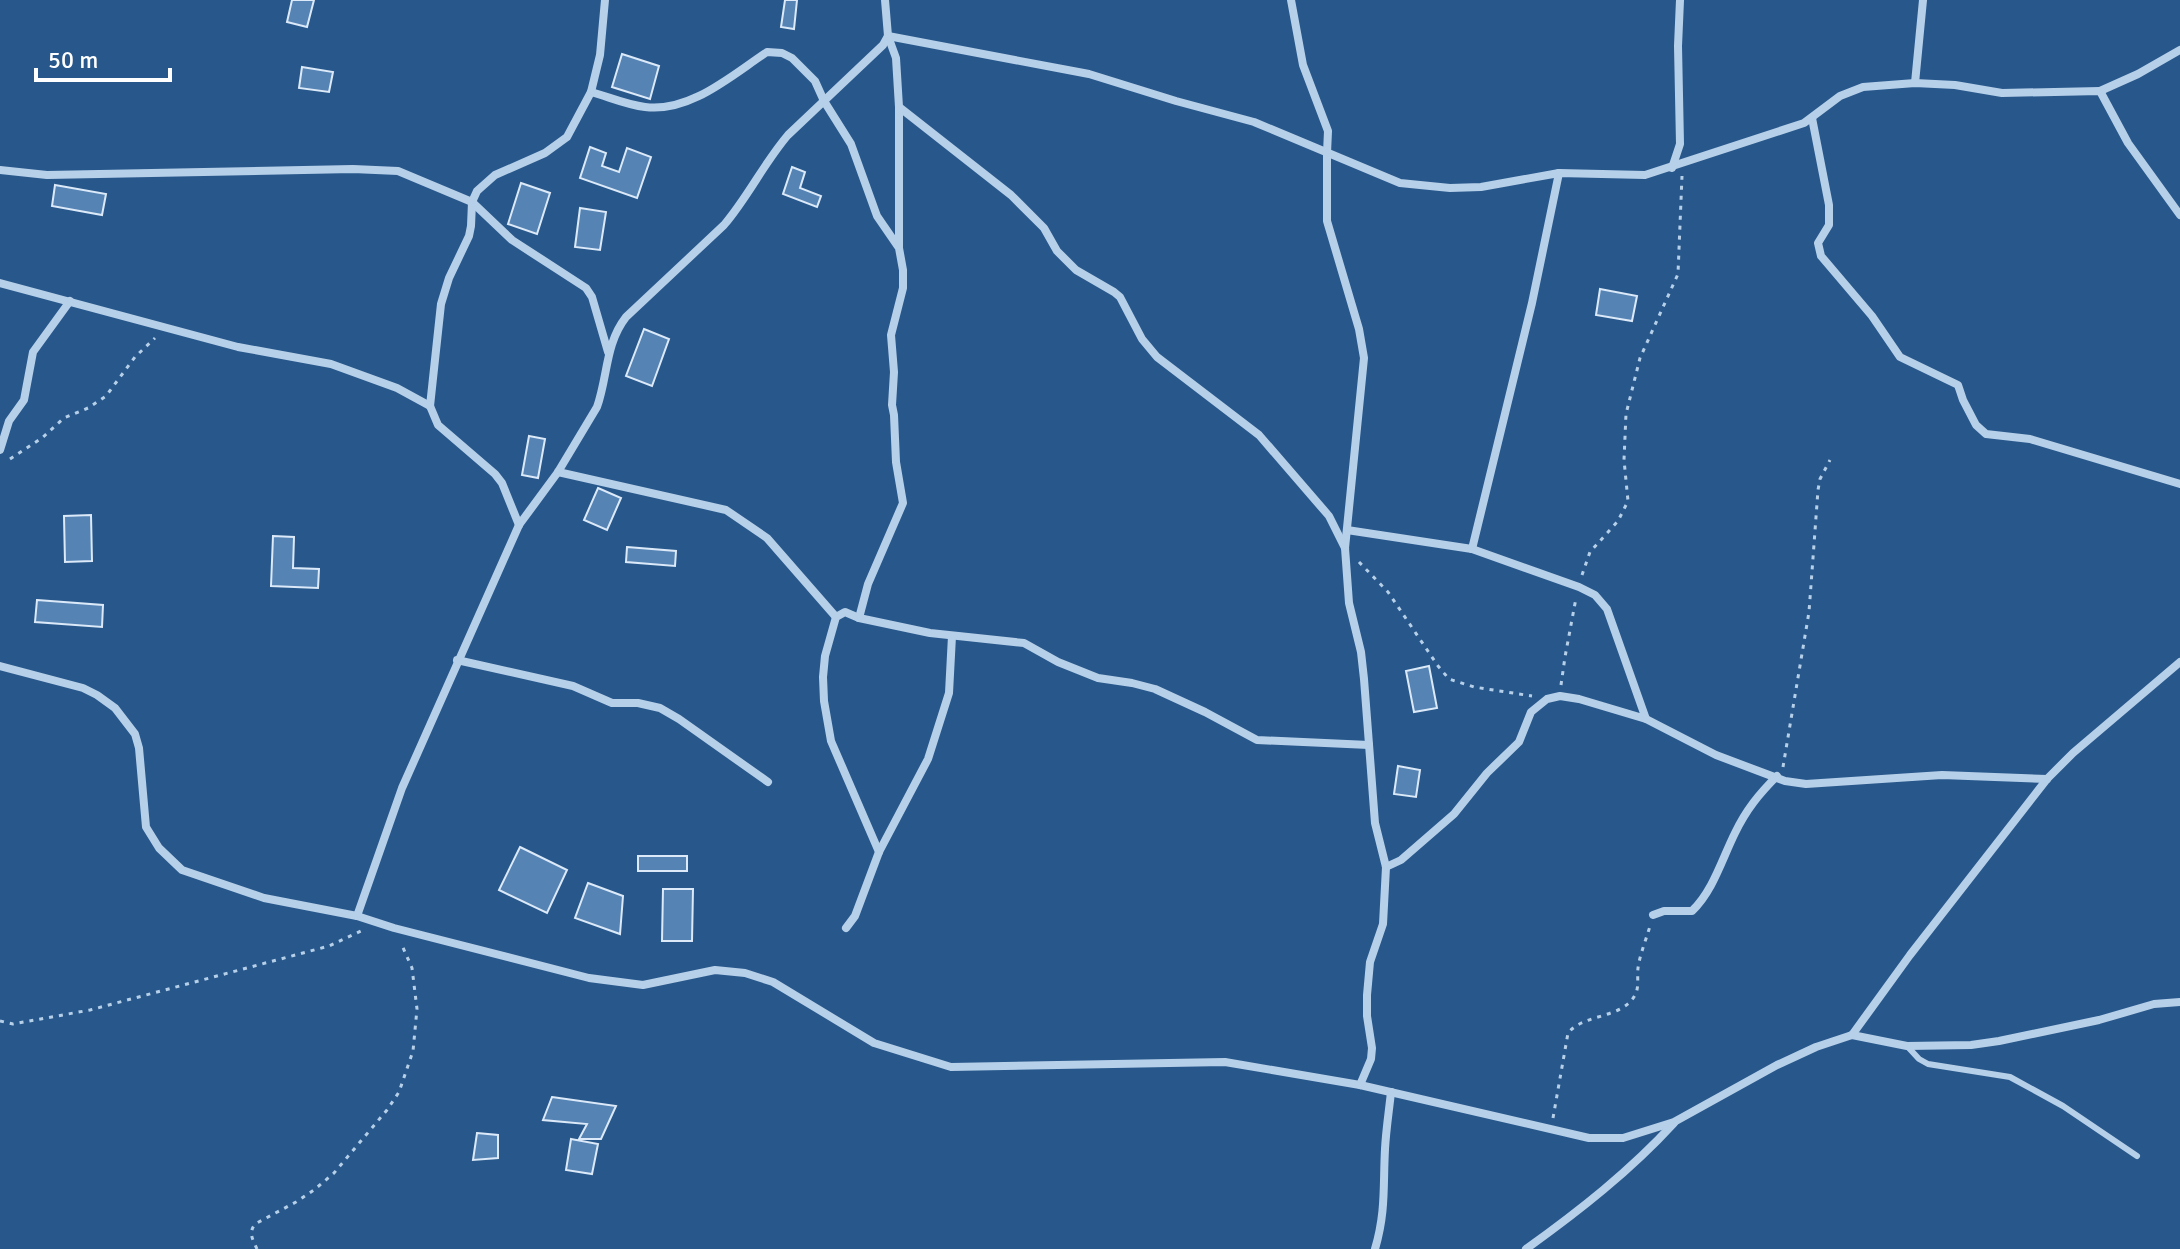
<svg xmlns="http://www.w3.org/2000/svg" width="2180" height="1249" font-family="Signika,sans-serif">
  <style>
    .building { fill: #5583b4; stroke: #dbe9f8; stroke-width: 2 }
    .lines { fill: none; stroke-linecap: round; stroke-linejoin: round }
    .path { stroke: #b7d0ea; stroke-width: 3; stroke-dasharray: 4 6; stroke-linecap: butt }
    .service { stroke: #b7d0ea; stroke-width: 6 }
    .minor { stroke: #b7d0ea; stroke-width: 8 }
  </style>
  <rect width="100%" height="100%" fill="#28588b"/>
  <!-- building -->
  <g class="building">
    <path d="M292,0H314L307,27L287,22Z"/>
    <path d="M785,0H797L794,29L781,27Z"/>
    <path d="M622,54L659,66L650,99L612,87Z"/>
    <path d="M302,67L333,72L329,92L299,88Z"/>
    <path d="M590,147L606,153L602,166L619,172L627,148L651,157L637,198L580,178Z"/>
    <path d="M792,167L805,172L800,188L821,196L817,207L783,194Z"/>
    <path d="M521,183L550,193L537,234L508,224Z"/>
    <path d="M55,185L106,194L102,215L52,206Z"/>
    <path d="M580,208L606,212L600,250L575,247Z"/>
    <path d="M1600,289L1637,296L1632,321L1596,315Z"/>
    <path d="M644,329L669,339L652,386L626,376Z"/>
    <path d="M529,436L545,439L538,478L522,475Z"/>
    <path d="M598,488L621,498L607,530L584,520Z"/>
    <path d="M91,515L92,561L65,562L64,516Z"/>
    <path d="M273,536L294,537L293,568L319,569L318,588L271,586Z"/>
    <path d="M627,547L676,551L675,566L626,562Z"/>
    <path d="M37,600L103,605L102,627L35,622Z"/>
    <path d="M1429,666L1437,708L1414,712L1406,671Z"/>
    <path d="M1398,766L1420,770L1416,797L1394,794Z"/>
    <path d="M520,847L567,870L547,913L499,890Z"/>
    <rect x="638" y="856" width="49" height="15"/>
    <path d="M588,883L623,896L620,934L575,918Z"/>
    <path d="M663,889H693L692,941H662Z"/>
    <path d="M552,1097L616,1106L601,1139H579L587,1124L543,1120Z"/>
    <path d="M477,1133L498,1135V1158L473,1160Z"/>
    <path d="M571,1139L598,1144L592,1174L566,1170Z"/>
  </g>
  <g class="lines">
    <!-- path -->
    <g class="path">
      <path d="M10,459L42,438L64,418L88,408L106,396L135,357L155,338"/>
      <path d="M1359,562L1388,592L1438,666L1449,679L1474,687L1532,696"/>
      <path d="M1582,575L1590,552L1618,521L1628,501L1624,460L1626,414L1640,358L1678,274L1682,176"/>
      <path d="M1561,685L1565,657L1576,598"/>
      <path d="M1783,767L1809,612L1818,490L1820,479L1830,460"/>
      <path d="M0,1021L13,1024L90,1010L329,946L363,930"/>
      <path d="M1553,1118L1568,1033C1584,1013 1625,1019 1636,993C1639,986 1637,976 1638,968C1640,954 1646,940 1650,926"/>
      <path d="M257,1249C253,1240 248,1233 255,1224L296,1202L314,1190L334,1173L387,1110L399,1092L413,1051L417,1009L412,968L401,943"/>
    </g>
    <!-- service -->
    <path class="service" d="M1907,1046L1919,1059L1928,1064L2010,1077L2063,1106L2137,1156"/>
    <!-- minor -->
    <g class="minor">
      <path d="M1291,0L1303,65L1328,131L1327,153V221L1359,329L1364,358L1345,548L1349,603L1361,652L1364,679L1375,823L1386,867L1383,924L1370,962L1367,995V1016L1372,1048L1371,1059L1360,1085"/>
      <path d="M888,36L1089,74L1176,101L1254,122L1400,183L1450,188L1481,187L1559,173L1645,175L1804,123L1840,96L1863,87L1915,83L1955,85L2002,93L2100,91L2128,143L2180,215"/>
      <path d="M888,36L896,58L899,107L1011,195L1044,228L1057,251L1076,270L1114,292L1120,297L1142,339L1157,357L1259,435L1329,516L1345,548"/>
      <path d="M1915,83L1923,0"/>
      <path d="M2100,91L2138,74L2180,50"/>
      <path d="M591,92C609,97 627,105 645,107C690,113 732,75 767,52L782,53L792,58L815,81L824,101L851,144L877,216L899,248L903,270V288L891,335L894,372L892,405L894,415L896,462L903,503L868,584L859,618"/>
      <path d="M899,107V246"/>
      <path d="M1812,118L1829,205V225L1818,243L1821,256L1872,316L1900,357L1958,385L1963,400L1976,425L1986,434L2030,439L2180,484"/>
      <path d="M1672,168L1680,144L1678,46L1680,0"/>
      <path d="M0,170L47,175L353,169L398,171L472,202L512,240L586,288L592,297L608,352"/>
      <path d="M0,283L238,347L331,364L397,388L430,406"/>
      <path d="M0,450L9,421L24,400L33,352L70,301"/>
      <path d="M558,472L726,510L767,538L836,617"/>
      <path d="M519,525L502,483L495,474L438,425L430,406L441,304L449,278L469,236L471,226L472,202L477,191L495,175L545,153L567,137L591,92L600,55L605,0"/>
      <path d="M1347,530L1472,549L1579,587L1595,595L1607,609L1646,719"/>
      <path d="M1472,549L1532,303L1559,173"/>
      <path d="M457,660L573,686L612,703H638L660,708L679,719L768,782"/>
      <path d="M0,666L83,688L97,695L115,708L135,734L139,748L146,827L159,848L182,870L264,898L357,916L394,928L589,978L643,985L715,970L745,973L773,982L874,1043L951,1067L1225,1062L1360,1085L1589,1138H1623L1674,1122L1777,1065L1816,1047L1852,1035L1910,955L2047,779L2073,753L2180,662"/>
      <path d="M879,852L831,741L824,701L823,677L825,656L836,617L845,612L859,618L930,633L1024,643L1058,662L1098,678L1132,683L1155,689L1205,712L1257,740L1369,745"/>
      <path d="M1386,867L1401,860L1454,814L1487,773L1519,742L1531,712L1547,699L1560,696L1579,699L1646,719L1716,755L1785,781L1806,784L1942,775L2047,779"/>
      <path d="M1653,915L1664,911H1692C1713,891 1722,859 1735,833C1746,810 1759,794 1777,776"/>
      <path d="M357,916L402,788L519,525L558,472L597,407C608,376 605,344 626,317L724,225C748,197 764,163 788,135L883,45L888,36L885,0"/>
      <path d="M846,928L855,916L879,852L928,759L949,693L952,636"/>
      <path d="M1852,1035L1907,1046L1971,1045L1999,1041L2099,1020L2154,1004L2180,1002"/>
      <path d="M1375,1249C1386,1212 1383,1186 1385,1149C1386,1130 1389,1111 1391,1092"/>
      <path d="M1526,1249C1579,1211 1630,1171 1674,1123"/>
    </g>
  </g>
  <!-- scale -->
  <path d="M36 68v12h134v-12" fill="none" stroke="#ffffff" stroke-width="4"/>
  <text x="48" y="68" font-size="24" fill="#ffffff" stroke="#28588b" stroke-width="6" paint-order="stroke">50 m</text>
</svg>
